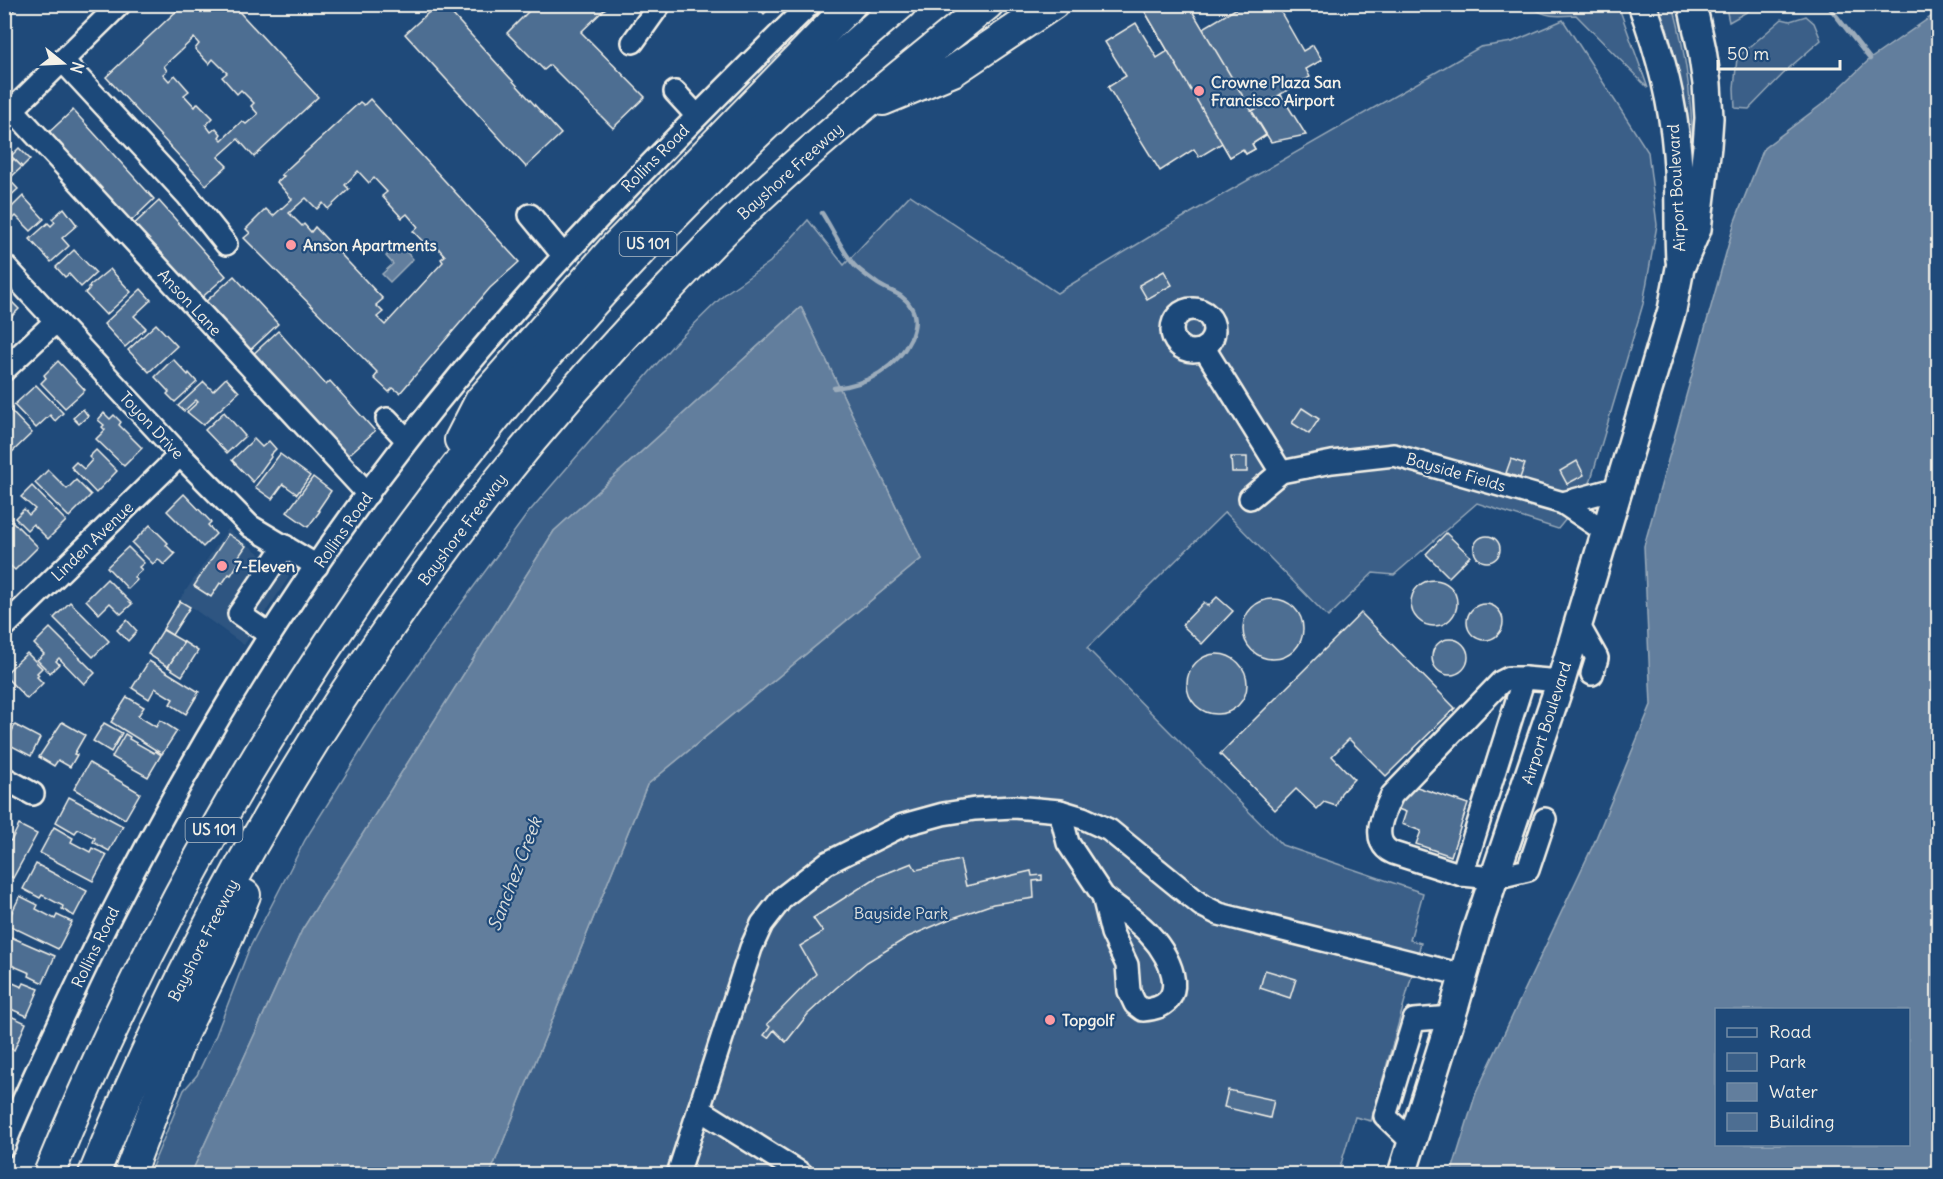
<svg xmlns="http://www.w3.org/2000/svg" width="1943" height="1179" font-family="Delius,sans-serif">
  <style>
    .built { fill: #2d5581 }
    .green { fill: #3a5f88; stroke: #97a8b8; stroke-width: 1.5 }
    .water { fill: #627e9d; stroke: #9cacbb; stroke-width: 1.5; fill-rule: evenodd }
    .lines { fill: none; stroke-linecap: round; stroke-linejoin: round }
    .stream { stroke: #9cacbb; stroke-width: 4.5 }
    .building { fill: #4d6e92; stroke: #f4f1e8; stroke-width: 1.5; fill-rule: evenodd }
    .minor-casing { stroke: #f4f1e8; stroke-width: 26 }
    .major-casing { stroke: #f4f1e8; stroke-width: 32 }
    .highway-casing { stroke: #f4f1e8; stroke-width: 34 }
    .minor { stroke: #1f4a7a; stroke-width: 21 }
    .major { stroke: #1f4a7a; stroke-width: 27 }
    .highway { stroke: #1f4a7a; stroke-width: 30 }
    .rail-casing { stroke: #f4f1e8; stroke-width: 7 }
    .rail { stroke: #1f4a7a; stroke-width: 4.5; stroke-dasharray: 14; stroke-linecap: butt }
    .poi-dot { fill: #ff9aa2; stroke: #1f4a7a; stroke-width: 2 }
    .labels { text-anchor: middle; stroke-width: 4.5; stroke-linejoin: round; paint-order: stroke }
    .shield { fill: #1f4a7a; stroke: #b4bfc7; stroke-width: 1.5 }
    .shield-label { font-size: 15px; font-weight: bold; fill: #f4f1e8 }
    .poi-label { font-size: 16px; font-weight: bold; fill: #f4f1e8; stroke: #1f4a7a; text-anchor: start }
    .street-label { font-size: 16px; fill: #f4f1e8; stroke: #1f4a7a }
    .park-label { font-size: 16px; fill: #e1e2de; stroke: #1f4a7a }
    .water-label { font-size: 18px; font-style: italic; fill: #dee0dd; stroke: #1f4a7a }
  </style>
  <rect width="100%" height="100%" fill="#1f4a7a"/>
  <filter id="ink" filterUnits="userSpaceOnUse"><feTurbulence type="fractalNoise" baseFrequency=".0167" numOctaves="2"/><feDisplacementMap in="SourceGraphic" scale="12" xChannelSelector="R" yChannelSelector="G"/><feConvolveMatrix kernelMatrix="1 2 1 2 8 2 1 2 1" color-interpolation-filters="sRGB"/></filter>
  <g filter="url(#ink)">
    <!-- built -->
    <path class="built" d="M228,529L289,577L244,645L180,599Z"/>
    <!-- green -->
    <g class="green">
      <path d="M1536,4L1618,5L1648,88L1576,15C1559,16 1546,18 1532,7Z"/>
      <path d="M1651,5H1673C1689,63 1694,122 1693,183Z"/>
      <path d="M1731,5V4L1759,5L1729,22L1726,8Z"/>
      <path d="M1806,16L1814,23L1821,40L1789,68L1749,109L1735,108L1734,88L1737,58L1782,19L1790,21Z"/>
      <path d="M1563,20L1648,152L1657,225L1643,304L1587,493L1558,529L1477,503L1394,575L1373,573L1328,617L1225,512L1087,648L1282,845L1423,893L1410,940L1421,943L1371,1121L1355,1117L1338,1174H490L647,785L921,559L801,307L554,531L302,930L191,1174H149L184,1090L197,1075L216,1035L249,949L305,840L392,701L458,608L528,513L597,433L674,344L726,293L770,262L808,220L844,265L910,195L1057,293L1161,230L1480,47L1512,42Z"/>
    </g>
    <!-- water -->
    <g class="water">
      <path d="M1938,12V1174H1451L1476,1093L1594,843L1651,705L1644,546L1735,221L1764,148L1825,102L1870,59ZM1716,1010H1908V1144H1716Z"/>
      <path d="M399,244L413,259L390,282L382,274L393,264L386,256Z"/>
      <path d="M801,307L921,559L647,785L490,1174H191L302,930L554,531Z"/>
    </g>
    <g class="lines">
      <!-- stream -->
      <g class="stream">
        <path d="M1827,4L1870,59"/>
        <path d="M822,213C830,225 847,259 856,267C863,273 871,279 878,284C890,292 903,293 911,307C917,317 915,327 911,338C897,368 867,385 834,388"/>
      </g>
    </g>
    <!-- building -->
    <g class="building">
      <path d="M184,4H232L318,97L254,157L238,139L218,157L227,166L206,185L106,77ZM194,38L199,44L195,49L209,64L213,59L227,73L222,77L237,94L241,90L254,103L251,106L258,114L246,124L242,121L222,140L219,137L221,134L216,128L211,132L206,125L213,118L198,103L195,107L184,95L189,91L175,75L169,81L163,74L167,71L164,66Z"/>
      <path d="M438,4H443L561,134L526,167L405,34Z"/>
      <path d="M536,4L609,5L581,32L645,97L613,128L550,65L544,70L507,33Z"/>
      <path d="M756,4H774L764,14Z"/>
      <path d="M1153,4H1188L1202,29L1244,4H1276L1303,51L1313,45L1322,60L1306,69L1310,77L1252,111L1266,135L1252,144L1255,149L1246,154L1243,149L1230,157L1222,143L1199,157L1194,149L1160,171L1108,87L1126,76L1105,42L1136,23L1157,58L1168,51L1144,10Z"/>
      <path d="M1153,4H1188L1266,135L1252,144L1255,149L1246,154L1243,149L1230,157L1144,10Z"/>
      <path d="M1281,95L1306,135L1271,142L1252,111Z"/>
      <path d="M370,99L519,262L490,288L400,393L393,388L389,392L374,378L378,373L244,238L250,233L246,229L266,209L273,216L292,199L277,182L284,176L281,175L360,102L364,105ZM358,171L369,183L374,178L387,192L382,196L402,218L407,214L418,227L413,231L428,247L433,242L445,256L441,259L443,262L385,325L377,317L383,312L376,305L383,299L315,227L311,232L304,224L302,226L289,213L306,198L317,209L323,203L328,209L349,189L345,185Z"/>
      <path d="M73,110L154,199L128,224L46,135Z"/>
      <path d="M19,148L30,159L22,167L11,156Z"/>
      <path d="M14,159L22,167L9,179L4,174V169Z"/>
      <path d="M4,174L18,189L4,202Z"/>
      <path d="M23,196L44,219L31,231L16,216L11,221L4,215Z"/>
      <path d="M159,201L226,276L198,301L131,227Z"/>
      <path d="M64,208L77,225L62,238L69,246L51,262L30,239L48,223L51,226L55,222L52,219Z"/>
      <path d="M74,250L96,273L81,287L69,274L65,277L56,267Z"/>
      <path d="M110,269L131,292L106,315L85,293L90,288L88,287Z"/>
      <path d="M1164,271L1172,285L1147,299L1139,285Z"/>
      <path d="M234,276L278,324L247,353L202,305Z"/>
      <path d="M141,289L151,300L134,316L146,328L125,347L104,324Z"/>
      <path d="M4,294L19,309L4,324Z"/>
      <path d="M156,324L177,346L149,372L128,350Z"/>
      <path d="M278,331L326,385L330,381L375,431L343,460L250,357Z"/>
      <path d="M173,359L188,375L189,373L197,382L175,402L167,394L169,392L155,377Z"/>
      <path d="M58,361L85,390L65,408L41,383L46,378L44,375Z"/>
      <path d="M226,378L239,392L203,425L187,412L198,402L196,400L184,411L178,406L204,382L213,391Z"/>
      <path d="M36,385L63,413L55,421L50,415L36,428L14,405Z"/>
      <path d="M1302,408L1319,419L1309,434L1292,423Z"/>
      <path d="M9,409L32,433L9,455L4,451V413Z"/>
      <path d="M83,409L88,416L79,424L73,418Z"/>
      <path d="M224,412L245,436L227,453L205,430Z"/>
      <path d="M104,413L110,419L114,415L121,422L119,425L142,448L124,466L96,439L105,430L102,427L104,425L98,420Z"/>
      <path d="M254,439L262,447L269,441L276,449L270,455L271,457L253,482L232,460Z"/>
      <path d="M96,450L117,471L96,493L71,467L76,462L84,469L92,460L89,457Z"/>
      <path d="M280,454L310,476L297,494L283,484L272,499L255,487Z"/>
      <path d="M1231,457H1247V472H1232Z"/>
      <path d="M1511,459L1525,464L1520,478L1506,473Z"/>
      <path d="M4,461L11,468L4,474Z"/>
      <path d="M1577,461L1584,475L1567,484L1560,471Z"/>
      <path d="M48,470L67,489L76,480L91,495L69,517L35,483Z"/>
      <path d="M313,477L331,491L318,510L320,511L308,527L287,512Z"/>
      <path d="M32,486L66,521L48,539L33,524L27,530L15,518L24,509L29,515L35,509L21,497Z"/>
      <path d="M184,494L211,522L208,525L216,534L203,547L167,511Z"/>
      <path d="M4,513L38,547L15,570L4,560L6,548Z"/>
      <path d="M150,525L168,543L166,545L175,554L164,565L158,559L153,564L132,543Z"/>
      <path d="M1446,533L1470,556L1449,577L1426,554Z"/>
      <path d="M228,534L246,546L239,556L242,558L231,575L229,574L222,584L220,583L211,597L194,586Z"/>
      <circle cx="1487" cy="549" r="13"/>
      <path d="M128,547L144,563L139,567L142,570L134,577L137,580L128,589L107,567Z"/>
      <path d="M107,579L132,604L121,614L110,603L99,614L86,600Z"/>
      <circle cx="1434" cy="603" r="23"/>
      <path d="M1217,597L1233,611L1202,644L1182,625L1204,602L1208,606Z"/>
      <circle cx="1273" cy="629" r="30"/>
      <path d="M180,601L190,607L172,635L163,629Z"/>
      <path d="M70,602L109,641L93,657L54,618Z"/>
      <circle cx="1485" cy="622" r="18"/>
      <path d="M1361,613L1455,708L1386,776L1349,739L1332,756L1354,779L1341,793L1336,806L1324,802L1317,809L1296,789L1275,810L1220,754Z"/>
      <path d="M127,620L137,631L128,641L117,630Z"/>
      <path d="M50,628L95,673L84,684L59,658L56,661L59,664L50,673L37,660L44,654L34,644Z"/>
      <path d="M163,630L184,642L168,667L148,654Z"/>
      <circle cx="1450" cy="657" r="18"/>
      <path d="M184,642L198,651L182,676L168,667Z"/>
      <path d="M27,653L42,668L37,673L39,675L37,677L43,683L27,699L4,675Z"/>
      <circle cx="1217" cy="684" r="30"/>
      <path d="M149,661L199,692L186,714L170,704L173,699L155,688L149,699L132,688Z"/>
      <path d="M127,697L144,707L138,716L156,727L160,720L177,731L162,754L111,722Z"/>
      <path d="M62,722L85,735L74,754L77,755L70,767L58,760L54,766L39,757Z"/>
      <path d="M104,723L122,733L111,752L93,741Z"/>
      <path d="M15,725L40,738L31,756L6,743Z"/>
      <path d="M125,734L130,737L129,739L154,753L155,751L161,755L148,777L112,757Z"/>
      <path d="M89,763L140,793L125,819L74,789Z"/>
      <path d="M1411,785L1468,804L1451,856L1416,844L1421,831L1402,824L1406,812L1398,809L1404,793L1408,794Z"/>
      <path d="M69,797L123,826L109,851L93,842L95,838L78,829L75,833L56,822Z"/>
      <path d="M19,825L37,834L13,878L4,873V837L11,841Z"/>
      <path d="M54,827L73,838L71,842L90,852L92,848L107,855L93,881L40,853Z"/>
      <path d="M960,860L966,886L1031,871L1032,876L1042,875V880L1033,881L1034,898L993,904L950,919L908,937L867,962L836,988L808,1014L786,1042L774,1030L768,1038L764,1035L770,1027L767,1024L816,974L800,946L823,932L813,918L877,877L912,863L916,870Z"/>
      <path d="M36,864L87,891L74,916L62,909L63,906L42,895L40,898L23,889Z"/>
      <path d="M20,896L38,905L36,909L55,919L57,915L72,922L58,949L6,924Z"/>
      <path d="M4,934L55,956L43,983L29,976L30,973L9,964L8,967L4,965Z"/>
      <path d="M1265,970L1296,979L1290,998L1260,988Z"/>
      <path d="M4,979L22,987L24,983L39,989L27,1016L4,1006Z"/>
      <path d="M4,1013L26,1023L14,1050L4,1046Z"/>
      <path d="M4,1053L10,1056L4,1068Z"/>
      <path d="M1228,1090L1274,1100L1270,1118L1224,1107Z"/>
    </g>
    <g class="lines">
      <!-- minor casing -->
      <g class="minor-casing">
        <g id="minor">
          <path d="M633,42L660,4"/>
          <path d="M63,61L187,195L226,244"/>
          <path d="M675,92L697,116"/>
          <path d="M13,110L368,494"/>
          <path d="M4,118L120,4"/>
          <path d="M530,215L563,255"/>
          <path d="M4,265L180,455L250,526L317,566"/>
          <circle cx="1193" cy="330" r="21"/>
          <path d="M1204,348L1281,472"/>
          <path d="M4,370L56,321"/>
          <path d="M387,419L407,440"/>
          <path d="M1250,498L1281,472L1332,462L1394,455L1563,503L1606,532"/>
          <path d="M1563,503L1619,488"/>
          <path d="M1578,624L1597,658L1592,674"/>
          <path d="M4,627L180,455"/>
          <path d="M270,635L239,614L285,546"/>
          <path d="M1524,678H1509L1501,682L1392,795C1383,813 1369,842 1393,853L1462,875L1494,878L1528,870L1545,819"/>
          <path d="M4,778L33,794"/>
          <path d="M1060,811L1068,843L1103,896L1112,933L1127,965L1129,991L1135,1004L1143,1010C1192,1007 1173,959 1150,935C1137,920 1118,909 1103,896"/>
          <path d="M1462,875L1524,678L1561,681"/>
          <path d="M699,1109L802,1174"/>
          <path d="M1412,1142L1385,1116L1414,1020L1451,1017"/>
          <path d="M4,1146C17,1112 32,1081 47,1049C68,1004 89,959 111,915C195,748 293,588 407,441C529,283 668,144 810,4"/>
          <path d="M678,1174L751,948L762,924L783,897L827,863L903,825L943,814L975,809L1014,807L1060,811L1083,818L1109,830L1201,905L1219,914L1463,975"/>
        </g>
      </g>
      <!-- major casing -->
      <g class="major-casing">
        <g id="major">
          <path d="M1642,4C1660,52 1673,102 1677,153C1680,189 1678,225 1680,260"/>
          <path d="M1402,1174L1455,1005L1476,931L1561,681L1672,310L1680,268L1697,229L1707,146L1709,118L1707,84L1702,50L1692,4"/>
        </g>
      </g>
      <!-- highway casing -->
      <g class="highway-casing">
        <g id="highway">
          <path d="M883,100L953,71L1053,4"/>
          <path d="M460,440L480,401L613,249L851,4"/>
          <path d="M49,1174C235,717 523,323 901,4"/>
          <path d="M94,1174C226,846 422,541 669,288C695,261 720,233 748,208C824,136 906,70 988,4"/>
          <path d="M129,1174L183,1033L219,958L245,895"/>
        </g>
      </g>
      <!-- minor -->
      <use href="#minor" class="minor"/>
      <!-- major -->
      <use href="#major" class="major"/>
      <!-- highway -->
      <use href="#highway" class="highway"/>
      <!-- rail casing -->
      <g class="rail-casing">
        <path id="rail" d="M4,16L16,4"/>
      </g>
      <!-- rail -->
      <use href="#rail" class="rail"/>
    </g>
  </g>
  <!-- markers -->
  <g class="poi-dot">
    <circle cx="1199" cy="91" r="6"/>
    <circle cx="291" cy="245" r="6"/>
    <circle cx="222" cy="566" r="6"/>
    <circle cx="1050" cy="1020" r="6"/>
  </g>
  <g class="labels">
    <!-- shield labels -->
    <g class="shield">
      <rect x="619.5" y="232" width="57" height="24" rx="4.5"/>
      <rect x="185.5" y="818" width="57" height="24" rx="4.5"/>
    </g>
    <g class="shield-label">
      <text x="648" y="249">US 101</text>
      <text x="214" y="835">US 101</text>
    </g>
    <!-- poi labels -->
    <g class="poi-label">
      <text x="1211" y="88">Crowne Plaza San<tspan x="1211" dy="18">Francisco Airport</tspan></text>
      <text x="303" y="251">Anson Apartments</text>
      <text x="234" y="572">7-Eleven</text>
      <text x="1062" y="1026">Topgolf</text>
    </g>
    <!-- street labels -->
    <g class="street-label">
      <text transform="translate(655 158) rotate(-45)" y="6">Rollins Road</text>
      <text transform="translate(790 171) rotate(-42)" y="6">Bayshore Freeway</text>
      <text transform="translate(1676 188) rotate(-93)" y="6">Airport Boulevard</text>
      <text transform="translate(190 302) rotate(47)" y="6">Anson Lane</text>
      <text transform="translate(152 425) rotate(47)" y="6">Toyon Drive</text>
      <text transform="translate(1456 472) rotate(16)" y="6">Bayside Fields</text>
      <text transform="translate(462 529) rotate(-53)" y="6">Bayshore Freeway</text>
      <text transform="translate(343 530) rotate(-55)" y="6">Rollins Road</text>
      <text transform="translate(92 541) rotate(-44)" y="6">Linden Avenue</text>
      <text transform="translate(1546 723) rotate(-72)" y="6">Airport Boulevard</text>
      <text transform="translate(203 940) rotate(-63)" y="6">Bayshore Freeway</text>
      <text transform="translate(95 947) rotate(-64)" y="6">Rollins Road</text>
    </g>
    <!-- park labels -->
    <g class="park-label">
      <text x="901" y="919">Bayside Park</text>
    </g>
    <!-- water labels -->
    <g class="water-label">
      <text transform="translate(515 874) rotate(-69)" y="6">Sanchez Creek</text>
    </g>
  </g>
  <!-- margin -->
  <rect width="1943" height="1179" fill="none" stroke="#1f4a7a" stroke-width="24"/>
  <rect x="12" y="12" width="1919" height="1155" fill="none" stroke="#f4f1e8" stroke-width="2" filter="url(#ink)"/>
  <!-- legend -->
  <rect x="1715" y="1008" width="195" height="138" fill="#1f4a7a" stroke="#748da6" stroke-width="1.5"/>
  <rect x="1727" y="1028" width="30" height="9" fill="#1f4a7a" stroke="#748da6" stroke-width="1.5"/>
  <text x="1769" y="1038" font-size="18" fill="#f4f1e8">Road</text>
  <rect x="1727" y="1053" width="30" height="18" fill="#3a5f88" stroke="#748da6" stroke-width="1.5"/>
  <text x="1769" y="1068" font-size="18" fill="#f4f1e8">Park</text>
  <rect x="1727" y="1083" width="30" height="18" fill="#627e9d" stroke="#748da6" stroke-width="1.5"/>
  <text x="1769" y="1098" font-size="18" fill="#f4f1e8">Water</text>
  <rect x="1727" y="1113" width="30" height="18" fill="#4d6e92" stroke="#748da6" stroke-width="1.5"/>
  <text x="1769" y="1128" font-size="18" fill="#f4f1e8">Building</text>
  <!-- north arrow -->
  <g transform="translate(63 63) rotate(108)" stroke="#1f4a7a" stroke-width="4.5" paint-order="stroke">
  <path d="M0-4.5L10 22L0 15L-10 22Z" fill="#f4f1e8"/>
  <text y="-9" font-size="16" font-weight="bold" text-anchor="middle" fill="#f4f1e8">N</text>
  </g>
  <!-- scale -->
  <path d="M1718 60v9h122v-9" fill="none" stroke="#f4f1e8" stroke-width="3"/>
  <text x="1727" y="60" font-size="18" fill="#f4f1e8" stroke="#1f4a7a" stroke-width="4.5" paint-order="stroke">50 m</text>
</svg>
